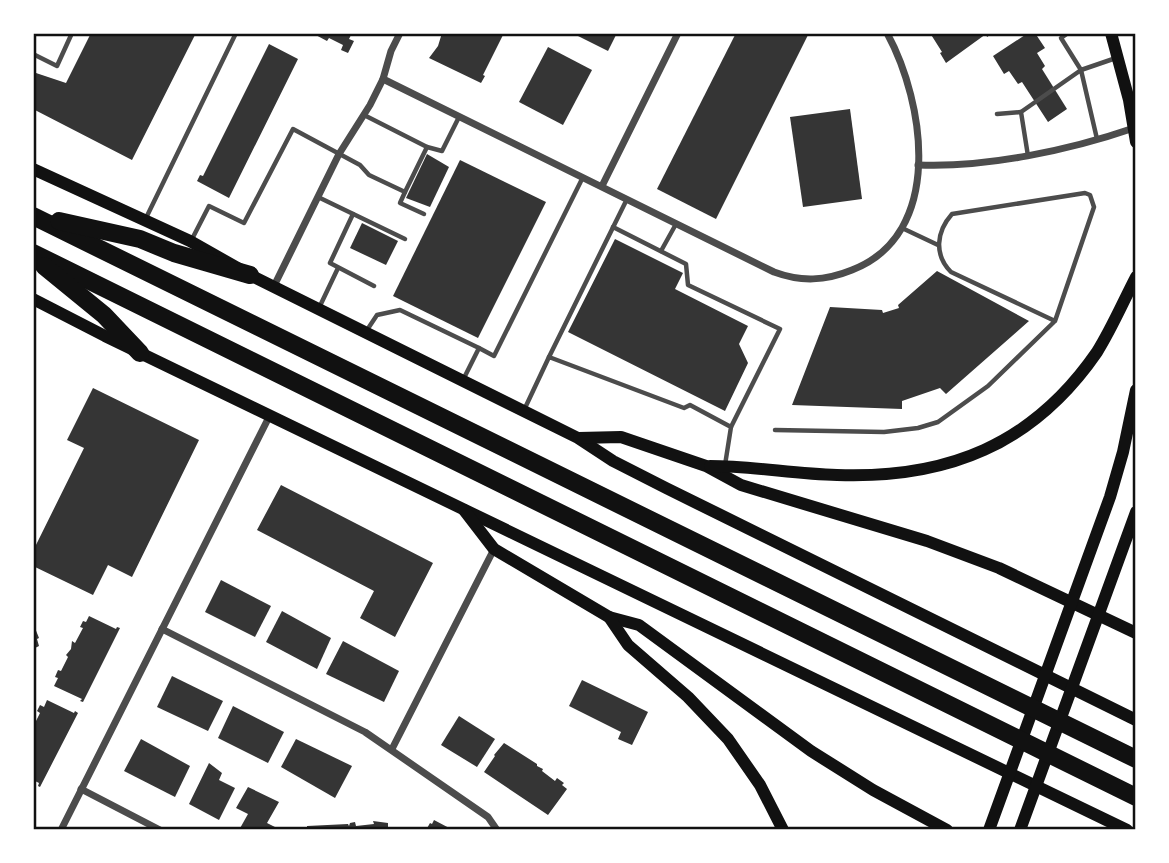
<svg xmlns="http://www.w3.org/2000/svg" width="1169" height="863" font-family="Barlow,sans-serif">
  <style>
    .building { fill: #353535 }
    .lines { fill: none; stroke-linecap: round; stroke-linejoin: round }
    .service { stroke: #4c4c4c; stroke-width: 4.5 }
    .minor { stroke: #4c4c4c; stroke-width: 7 }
    .secondary { stroke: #111; stroke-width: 12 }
    .motorway { stroke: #111; stroke-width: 18 }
    .neatline { fill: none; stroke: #111; stroke-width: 2.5 }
  </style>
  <rect width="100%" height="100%" fill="#fff"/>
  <!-- building -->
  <g class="building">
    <path d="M91,33H196L132,160L33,109V72L66,83Z"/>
    <path d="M312,33H352L349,39L354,41L348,53L341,50L343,45L329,38L327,41Z"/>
    <path d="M442,33H504L483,75L485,76L481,83L429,58L438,46Z"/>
    <path d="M572,33H617L608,51Z"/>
    <path d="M736,33H809L716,219L657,189Z"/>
    <path d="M930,33H993L987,37L986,34L946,63L940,53L942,52Z"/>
    <path d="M1028,33H1035L1045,48L1037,53L1045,66L1042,69L1067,109L1048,122L1022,82L1018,84L1009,71L1004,74L993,56Z"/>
    <path d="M269,44L298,59L229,198L197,181L200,175L203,176Z"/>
    <path d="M548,47L592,70L563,125L519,102Z"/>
    <path d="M850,109L862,199L803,207L790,117Z"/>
    <path d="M427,154L449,167L430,207L406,198Z"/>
    <path d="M460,160L546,202L478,338L393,296Z"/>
    <path d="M362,223L398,241L386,265L350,248Z"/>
    <path d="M615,239L683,273L675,289L748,326L739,344L748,363L725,411L568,332Z"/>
    <path d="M937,271L1029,321L946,394L940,388L902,401V409L792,405L830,307L882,310L883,313L899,308L898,305Z"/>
    <path d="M93,388L199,440L132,577L108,565L93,595L33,566V551L84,448L67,440Z"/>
    <path d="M281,485L433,563L395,637L360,618L374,591L257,530Z"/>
    <path d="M221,580L271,606L255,637L205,612Z"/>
    <path d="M282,611L331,638L317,669L266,642Z"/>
    <path d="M89,616L116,629L117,627L120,628L83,702L80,701L82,699L54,686L58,678L55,677L58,670L61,671L68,657L66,655L71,649L72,641L75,643L83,628L80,627L83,621L86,622Z"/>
    <path d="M33,623L39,638L37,639L39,646L33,649Z"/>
    <path d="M343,641L399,671L384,702L326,674Z"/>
    <path d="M172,676L223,701L208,731L157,707Z"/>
    <path d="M582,680L648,712L632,745L618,739L621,732L569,706Z"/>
    <path d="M47,700L74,713L75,711L78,713L40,787L38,786L39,783L33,780V727L40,713L37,711L40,705L44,707Z"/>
    <path d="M233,706L284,732L268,763L218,738Z"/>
    <path d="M459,716L495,739L477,767L441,745Z"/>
    <path d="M141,739L190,766L175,797L124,771Z"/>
    <path d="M296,739L352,766L335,798L281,767Z"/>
    <path d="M504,743L537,764V766L543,769L542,771L555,781L557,778L564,783L562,785L567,789L548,815L484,772L495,756L494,755Z"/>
    <path d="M209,763L222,773L219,780L235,788L219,820L189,804Z"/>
    <path d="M248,787L279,802L267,823L281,830H239L248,814L236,808Z"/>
    <path d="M434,820L453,830H426L430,823L432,824Z"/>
    <path d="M373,821L388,823V830H307V826L348,824L349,826L350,823L355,822L356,826L374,824Z"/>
  </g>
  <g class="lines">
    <!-- service -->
    <g class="service">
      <path d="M1068,33L1061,38L1081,70L1116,58"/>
      <path d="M33,54L57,66L72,33"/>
      <path d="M997,114L1021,112"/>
      <path d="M364,115L427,147L442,151L459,117"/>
      <path d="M1028,156L1021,112L1081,70L1097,139"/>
      <path d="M405,192L400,203L424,214"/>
      <path d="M318,197L405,239"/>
      <path d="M353,214L330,263L374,286"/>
      <path d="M146,218L236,33"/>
      <path d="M613,227L686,264L688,285L780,329L731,427"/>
      <path d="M902,228L938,245"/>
      <path d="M191,241L209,206L244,223L293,129L360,165L369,175L405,192L427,147"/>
      <path d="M661,251L676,224"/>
      <path d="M319,308L338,268"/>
      <path d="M367,330L377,315L400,310L479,348L463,380"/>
      <path d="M479,348L494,356L583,177"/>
      <path d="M549,357L627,199"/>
      <path d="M525,408L549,357L684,408L690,405L731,427L725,465"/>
      <path d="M775,430L884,432L918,428L938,422L988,386L1055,321L1094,207L1090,195L1085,193L952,214C936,232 934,255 951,272L1055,321"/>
    </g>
    <!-- minor -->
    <g class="minor">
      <path d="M383,79L774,272C801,282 825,281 852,270C945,234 925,103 887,33"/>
      <path d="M918,165C986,168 1070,150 1134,128"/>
      <path d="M602,186L678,33"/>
      <path d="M274,286L339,154L370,105L383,79L391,51L400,33"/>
      <path d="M162,629L365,732L488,817L497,830"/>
      <path d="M392,749L494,549"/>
      <path d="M81,789L160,830"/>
      <path d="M61,830L270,415"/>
    </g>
    <!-- secondary -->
    <g class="secondary">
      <path d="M1111,33L1129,100L1136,142"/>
      <path d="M33,169L190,241L250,275L578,438L613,461L666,488L1136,720"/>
      <path d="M33,299L105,336L1127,830"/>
      <path d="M579,438L621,437L706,466L741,485L927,541L999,568L1136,633"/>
      <path d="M710,466C753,466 794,474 837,475C947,479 1033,445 1097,352C1112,328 1123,302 1136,277"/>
      <path d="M464,510L494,549L609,617L639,625L811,751L873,790L947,830"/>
      <path d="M609,617L628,645L688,697L728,739L760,785L783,830"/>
      <path d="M989,830L1110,497L1123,452L1136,390"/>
      <path d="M1020,830L1136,512"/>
    </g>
    <!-- motorway -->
    <g class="motorway">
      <path d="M33,216L1136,759"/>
      <path d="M59,221L140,239L174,253L250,275"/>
      <path d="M33,253L1136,797"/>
      <path d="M44,266L104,315L140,353"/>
    </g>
  </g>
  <!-- border -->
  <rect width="1169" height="863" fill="none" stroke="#ffffff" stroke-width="70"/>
  <rect x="35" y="35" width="1099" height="793" class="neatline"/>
</svg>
